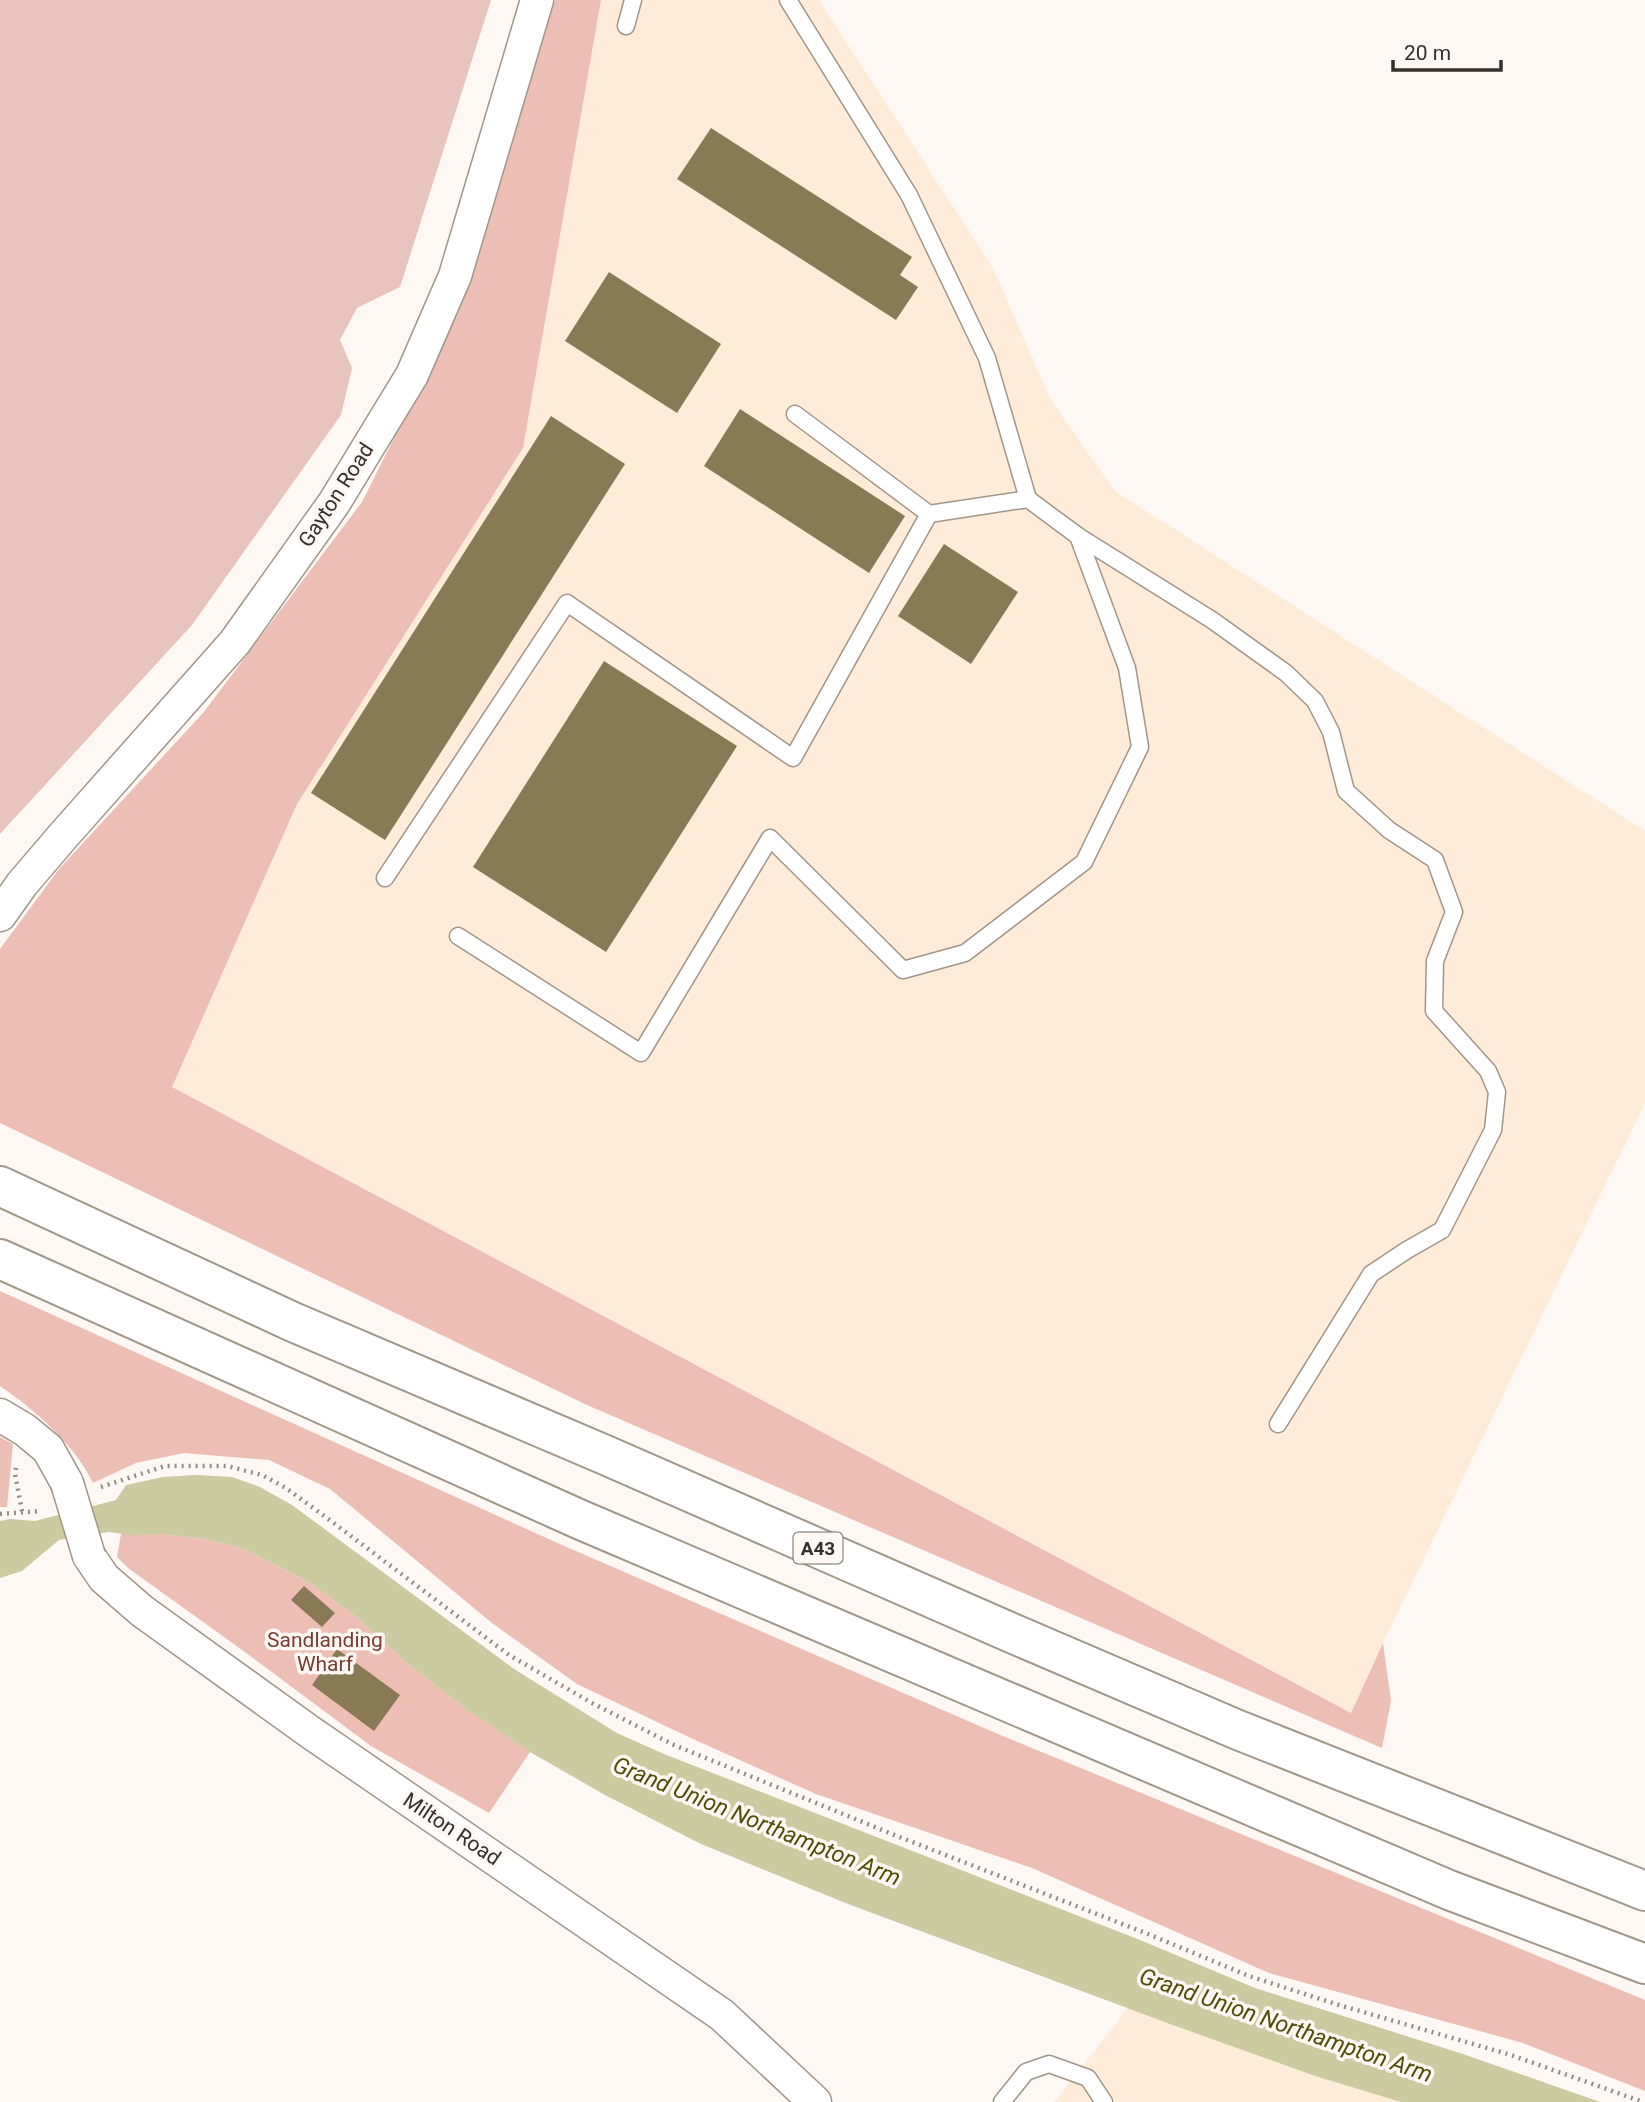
<svg xmlns="http://www.w3.org/2000/svg" width="1645" height="2102" font-family="Roboto,sans-serif">
  <style>
    .built { fill: #feecd8 }
    .green { fill: #e8c4bc }
    .forest { fill: #ecbeb4 }
    .water { fill: #cbcaa1 }
    .building { fill: #897a56 }
    .lines { fill: none; stroke-linecap: round; stroke-linejoin: round }
    .service-casing { stroke: #a19689; stroke-width: 19 }
    .minor-casing { stroke: #a19689; stroke-width: 35 }
    .trunk-casing { stroke: #a19689; stroke-width: 42 }
    .path { stroke: #938e89; stroke-width: 4.5; stroke-dasharray: 2 5; stroke-linecap: butt }
    .service { stroke: #fff; stroke-width: 16 }
    .minor { stroke: #fff; stroke-width: 32 }
    .trunk { stroke: #fff; stroke-width: 38 }
    .minor-bridge-casing { stroke: #a19689; stroke-width: 35; stroke-linecap: butt }
    .minor-bridge { stroke: #fff; stroke-width: 32 }
    .labels { text-anchor: middle; stroke-width: 7; stroke-linejoin: round; paint-order: stroke }
    .shield { fill: #fdf8f3; stroke: #716c67; stroke-width: 2 }
    .shield-label { font-size: 19px; font-weight: bold; fill: #35302b }
    .street-label { font-size: 21px; fill: #35302b; stroke: #fdf8f3 }
    .park-label { font-size: 21px; fill: #793e32; stroke: #fdf8f3 }
    .water-label { font-size: 23px; font-style: italic; fill: #514d05; stroke: #fdf8f3 }
  </style>
  <rect width="100%" height="100%" fill="#fdf8f3"/>
  <!-- built -->
  <g class="built">
    <path d="M601,0H819L994,270L1050,399L1115,491L1645,831V1103L1383,1643L1351,1713L171,1087L297,804L523,448Z"/>
    <path d="M1128,2008L1315,2076L1401,2102H1054Z"/>
  </g>
  <!-- green -->
  <path class="green" d="M0,0H491L400,287L357,308L340,340L352,368L341,415L192,625L0,834Z"/>
  <!-- forest -->
  <g class="forest">
    <path d="M555,0H601L523,448L297,804L172,1087L1351,1713L1383,1643L1391,1701L1382,1748L587,1405L0,1123V949L59,869L203,713L362,502L461,304Z"/>
    <path d="M0,1291L562,1545L998,1734L1645,2000V2091L1523,2043L1269,1973L1032,1868L816,1794L695,1740L577,1684L492,1623L330,1489L269,1460L184,1453L136,1463L93,1483C75,1445 34,1409 0,1386Z"/>
    <path d="M0,1437L13,1444L7,1507H0Z"/>
    <path d="M121,1534H164L211,1540L246,1550L310,1583L354,1615L408,1664L466,1709L530,1752L489,1813L371,1746L249,1655L128,1568L117,1557Z"/>
  </g>
  <!-- water -->
  <path class="water" d="M196,1475L232,1477L260,1487L292,1505L514,1669L617,1733L664,1754L1140,1940L1255,1988L1463,2054L1600,2102H1401L1315,2076L1170,2024L848,1904L701,1844L605,1795L530,1752L466,1709L408,1664L354,1615L310,1583L246,1550L211,1540L164,1534L130,1535L109,1532L59,1540L22,1571L0,1578V1521L10,1519L35,1521L116,1500L126,1485L163,1477Z"/>
  <!-- building -->
  <g class="building">
    <path d="M711,128L912,257L900,275L918,287L896,320L677,179Z"/>
    <path d="M609,272L721,344L677,413L565,341Z"/>
    <path d="M740,409L905,516L869,573L704,466Z"/>
    <path d="M551,416L625,464L385,840L311,793Z"/>
    <path d="M944,544L1018,592L971,664L898,616Z"/>
    <path d="M604,661L737,746L606,952L473,867Z"/>
    <path d="M304,1586L335,1613L322,1627L291,1600Z"/>
    <path d="M337,1649L400,1695L374,1731L312,1685Z"/>
  </g>
  <g class="lines">
    <!-- service casing -->
    <g class="service-casing">
      <g id="service">
        <path d="M626,26L633,0"/>
        <path d="M795,414L929,514"/>
        <path d="M1078,536L1212,620L1286,673L1315,701L1331,732L1346,791L1389,830L1435,860L1454,912L1435,961L1434,1011L1488,1071L1497,1092L1493,1130L1442,1230L1407,1250L1371,1274L1278,1424"/>
        <path d="M385,878L567,603L793,758L929,514L1028,499L987,358L909,195L788,0"/>
        <path d="M458,936L641,1053L770,838L903,970L965,953L1084,862L1140,747L1127,668L1078,536L1028,499"/>
        <path d="M1002,2102L1026,2072L1049,2064L1088,2078L1104,2102"/>
      </g>
    </g>
    <!-- minor casing -->
    <g class="minor-casing">
      <g id="minor">
        <path d="M0,915L22,884L63,836L235,642L334,503L412,375L455,276L537,0"/>
        <path d="M0,1415L25,1430L48,1449L67,1483"/>
        <path d="M89,1556L104,1578L142,1611L310,1732L722,2015L815,2102"/>
      </g>
    </g>
    <!-- trunk casing -->
    <g class="trunk-casing">
      <g id="trunk">
        <path d="M0,1186L293,1322L603,1454L1014,1634L1238,1730L1645,1891"/>
        <path d="M0,1259L581,1520L1449,1890L1645,1964"/>
      </g>
    </g>
    <!-- path -->
    <g class="path">
      <path d="M16,1468L15,1474L22,1511"/>
      <path d="M101,1487L165,1466H227L262,1475L286,1488L327,1518L509,1655L592,1703L674,1745L897,1836L1148,1934L1249,1976L1339,2005L1511,2055L1643,2102"/>
      <path d="M0,1514L41,1511"/>
    </g>
    <!-- service -->
    <use href="#service" class="service"/>
    <!-- minor -->
    <use href="#minor" class="minor"/>
    <!-- trunk -->
    <use href="#trunk" class="trunk"/>
    <!-- minor-bridge casing -->
    <g class="minor-bridge-casing">
      <path id="minor-bridge" d="M67,1483L89,1556"/>
    </g>
    <!-- minor-bridge -->
    <use href="#minor-bridge" class="minor-bridge"/>
  </g>
  <g class="labels">
    <!-- shield labels -->
    <rect class="shield" x="793.5" y="1532.5" width="49" height="31" rx="5"/>
    <g class="shield-label">
      <text x="818" y="1555">A43</text>
    </g>
    <!-- street labels -->
    <g class="street-label">
      <text transform="translate(336 495) rotate(-57)" y="7">Gayton Road</text>
      <text transform="translate(452 1829) rotate(34)" y="7">Milton Road</text>
    </g>
    <!-- park labels -->
    <g class="park-label">
      <text x="325" y="1647">Sandlanding<tspan x="325" dy="24">Wharf</tspan></text>
    </g>
    <!-- water labels -->
    <g class="water-label">
      <text transform="translate(757 1821) rotate(22)" y="8">Grand Union Northampton Arm</text>
      <text transform="translate(1286 2025) rotate(19)" y="8">Grand Union Northampton Arm</text>
    </g>
  </g>
  <!-- scale -->
  <path d="M1393 60v10h108v-10" fill="none" stroke="#35302b" stroke-width="3.5"/>
  <text x="1404" y="60" font-size="21" fill="#35302b" stroke="#fdf8f3" stroke-width="5" paint-order="stroke">20 m</text>
</svg>
